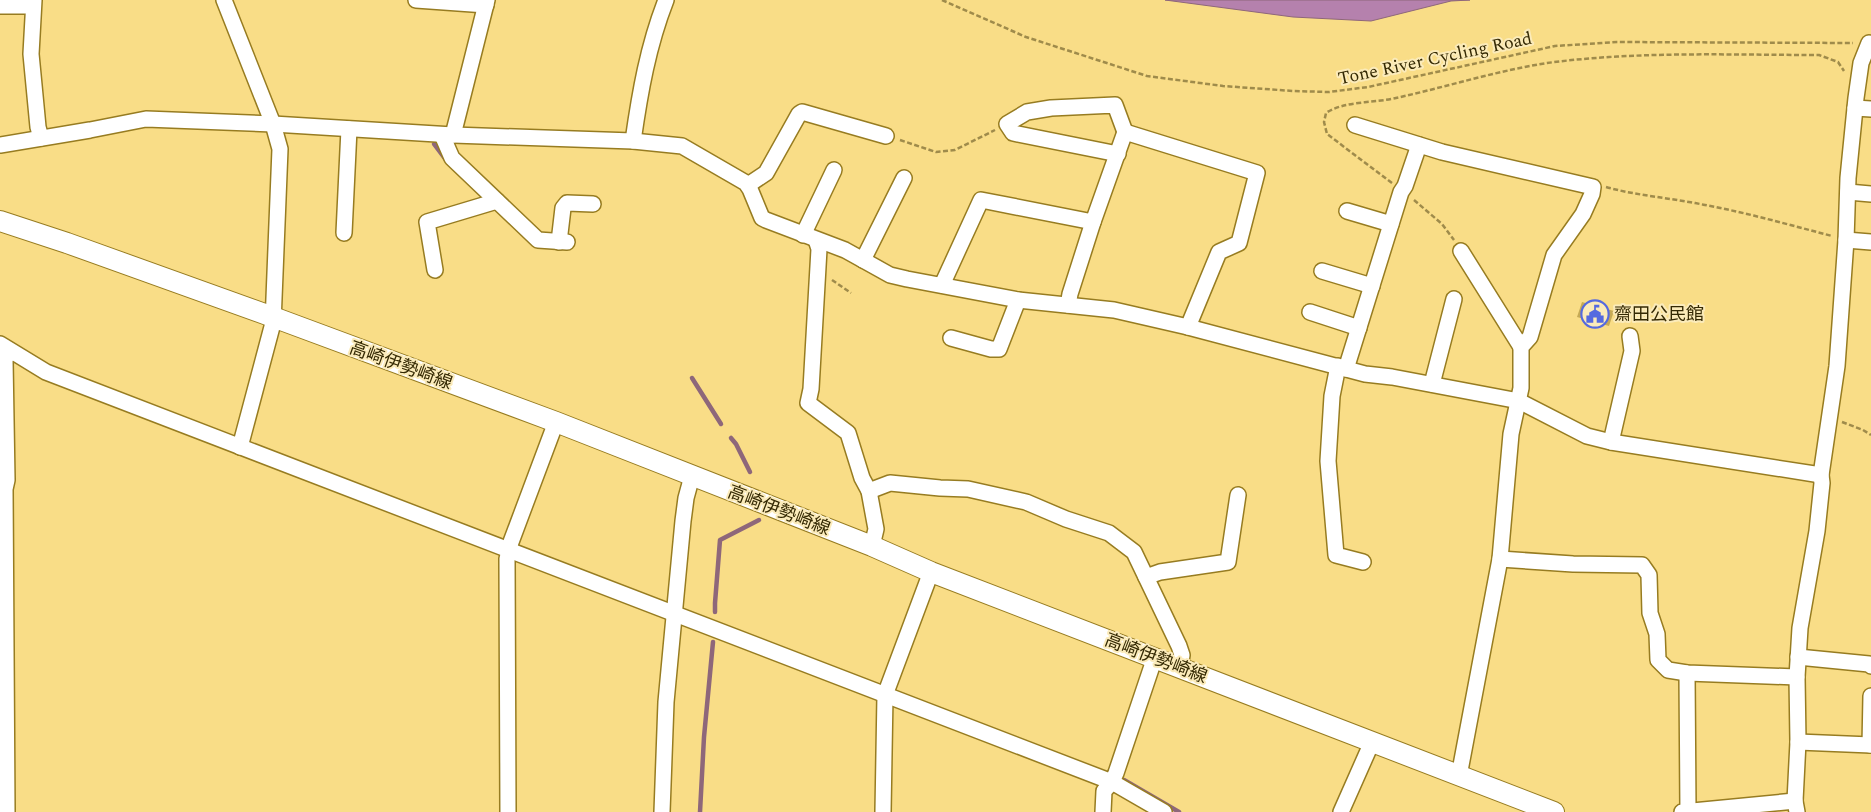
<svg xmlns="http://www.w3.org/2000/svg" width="1871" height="812" font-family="Spectral,'Noto Sans JP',serif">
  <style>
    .water { fill: #b581ad; stroke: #8e677a }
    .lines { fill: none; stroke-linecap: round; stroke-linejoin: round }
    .stream { stroke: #8e677a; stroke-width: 4.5 }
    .building { fill: #c6aa55 }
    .minor-casing { stroke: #977c21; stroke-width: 18 }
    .major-casing { stroke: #977c21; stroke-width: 22 }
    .path { stroke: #9f8b4b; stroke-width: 2.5; stroke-dasharray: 5 2.5; stroke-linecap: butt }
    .minor { stroke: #fff; stroke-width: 15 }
    .major { stroke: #fff; stroke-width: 20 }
    .labels { text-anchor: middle; stroke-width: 4; stroke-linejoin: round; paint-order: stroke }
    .street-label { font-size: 18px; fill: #342903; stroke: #fbebba }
    .poi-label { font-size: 18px; fill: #342903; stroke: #fbebba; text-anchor: start }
  </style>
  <rect width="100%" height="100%" fill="#f9dd87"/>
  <!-- water -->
  <path class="water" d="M1165,0H1470L1451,1L1371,21L1293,17Z"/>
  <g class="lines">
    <!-- stream -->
    <g class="stream">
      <path d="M434,144L446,160"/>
      <path d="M692,378L721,424"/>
      <path d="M731,438L736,444L750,472"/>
      <path d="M715,612V603L720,540L759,520"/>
      <path d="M1124,780L1179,812"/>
      <path d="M700,812L704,737L713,642"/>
    </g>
  </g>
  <!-- building -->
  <path class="building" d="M1582,302L1614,311L1609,326L1577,317Z"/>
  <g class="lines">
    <!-- minor casing -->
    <g class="minor-casing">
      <g id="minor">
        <path d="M34,0L31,54L38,127L41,138"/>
        <path d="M224,0L273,124L280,149L273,323L240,447"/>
        <path d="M416,0L486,5"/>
        <path d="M0,6H33"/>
        <path d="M1855,108L1871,109"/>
        <path d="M1355,125L1442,152L1593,187L1592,194L1583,214L1554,255L1530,337L1521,347V388L1511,434L1500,559L1459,776"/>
        <path d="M442,135L452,158L538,240L567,242"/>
        <path d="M453,135L487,0"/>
        <path d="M633,141C640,92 648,46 666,0"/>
        <path d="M0,145L90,130L146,119L273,124L453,135L633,141L682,146L746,183L750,189L762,218L766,220L845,250L890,275L907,279L1018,300L1114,310L1188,327L1365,374L1392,377L1519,401L1587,436L1611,442L1821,475"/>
        <path d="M1118,154L1013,133L1007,124L1027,112L1051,108L1115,105L1125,132"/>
        <path d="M748,185L766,173L799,114L802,112L886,136"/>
        <path d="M1848,192L1871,194"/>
        <path d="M1347,211L1391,224"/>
        <path d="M344,233L349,129"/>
        <path d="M803,235L834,170"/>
        <path d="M816,240L819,249L811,389L808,403L848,433L862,478L869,491L876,529L872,546"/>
        <path d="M1846,240L1871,242"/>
        <path d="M559,242L563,208L567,203L593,204"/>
        <path d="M1461,251L1521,347"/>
        <path d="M863,260L904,178"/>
        <path d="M435,270L427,222L497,201"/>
        <path d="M1322,271L1372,286"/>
        <path d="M942,285L981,200L1093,222"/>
        <path d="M1068,305L1070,294L1093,222L1125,132L1257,173L1239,243L1219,252L1188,327"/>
        <path d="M1310,312L1359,328"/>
        <path d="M951,338L991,349H999L1018,300"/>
        <path d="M0,344L46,372L1112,782L1164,812"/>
        <path d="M1338,366L1332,396L1328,461L1336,555L1363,562"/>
        <path d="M1346,369L1401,192L1405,186L1419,145"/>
        <path d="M1432,384L1454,299"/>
        <path d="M1611,442L1632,351L1630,336"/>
        <path d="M869,491L890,483L940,488L968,489L1026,502L1066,519L1109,533L1134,552L1179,646L1182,655L1180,667"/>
        <path d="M1500,559L1573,564L1642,565L1649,575L1650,613L1657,634L1658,660L1668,670L1687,673L1797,677"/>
        <path d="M1146,577L1160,572L1228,562L1238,495"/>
        <path d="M1798,657L1869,664L1871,666"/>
        <path d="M1687,673L1688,811"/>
        <path d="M1798,742L1871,745"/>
        <path d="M1870,745L1871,696"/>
        <path d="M7,812L5,489L7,480L5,360L9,350"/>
        <path d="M508,812L507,559L511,542L556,422"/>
        <path d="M662,812L666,702L683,521L686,498L692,476"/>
        <path d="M883,812L885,695L931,572"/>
        <path d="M1103,812L1104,791L1112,782L1116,773L1155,657"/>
        <path d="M1341,812L1372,742"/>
        <path d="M1682,812L1795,801"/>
        <path d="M1797,812L1795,801L1798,742L1797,677L1800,628L1817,531L1822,483L1821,475L1837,366L1846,240L1848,178L1856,98L1861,63L1869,43"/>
      </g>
    </g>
    <!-- major casing -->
    <g class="major-casing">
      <path id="major" d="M0,221L67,243L273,317L556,422L872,546L931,572L1554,812"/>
    </g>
    <!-- path -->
    <g class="path">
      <path d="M942,0L1026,37L1147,76L1223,86L1293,91L1329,92L1368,87L1555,46L1617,42L1853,43"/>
      <path d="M900,140L936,152L955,150L995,130"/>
      <path d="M1392,183L1327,134L1324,122L1326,113C1343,101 1375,103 1396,98C1446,87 1496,71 1547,63C1637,51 1728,55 1819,55L1838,62L1844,71"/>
      <path d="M1606,187C1638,196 1672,198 1705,205C1748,213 1790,225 1832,236"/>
      <path d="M1414,200L1442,224L1454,240"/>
      <path d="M832,280L851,293"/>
      <path d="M1842,422L1863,430L1871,435"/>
    </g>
    <!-- minor -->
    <use href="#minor" class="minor"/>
    <!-- major -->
    <use href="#major" class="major"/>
  </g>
  <!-- icons -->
  <defs>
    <g id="civic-ring" transform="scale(1.4375)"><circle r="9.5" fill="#fbebba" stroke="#556adf" stroke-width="1.5"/><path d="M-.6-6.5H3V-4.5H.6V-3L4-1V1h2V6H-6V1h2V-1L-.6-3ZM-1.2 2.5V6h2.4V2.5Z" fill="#556adf"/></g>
  </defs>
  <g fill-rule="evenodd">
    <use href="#civic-ring" x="1595" y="314"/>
  </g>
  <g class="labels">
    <!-- street labels -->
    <g class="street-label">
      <text transform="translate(1435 58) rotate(-12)" y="6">Tone River Cycling Road</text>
      <text transform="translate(401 365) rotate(20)" y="6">高崎伊勢崎線</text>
      <text transform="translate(779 510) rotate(21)" y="6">高崎伊勢崎線</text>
      <text transform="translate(1156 658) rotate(21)" y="6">高崎伊勢崎線</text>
    </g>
    <!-- poi labels -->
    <g class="poi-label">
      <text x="1614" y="320">齋田公民館</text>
    </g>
  </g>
</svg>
